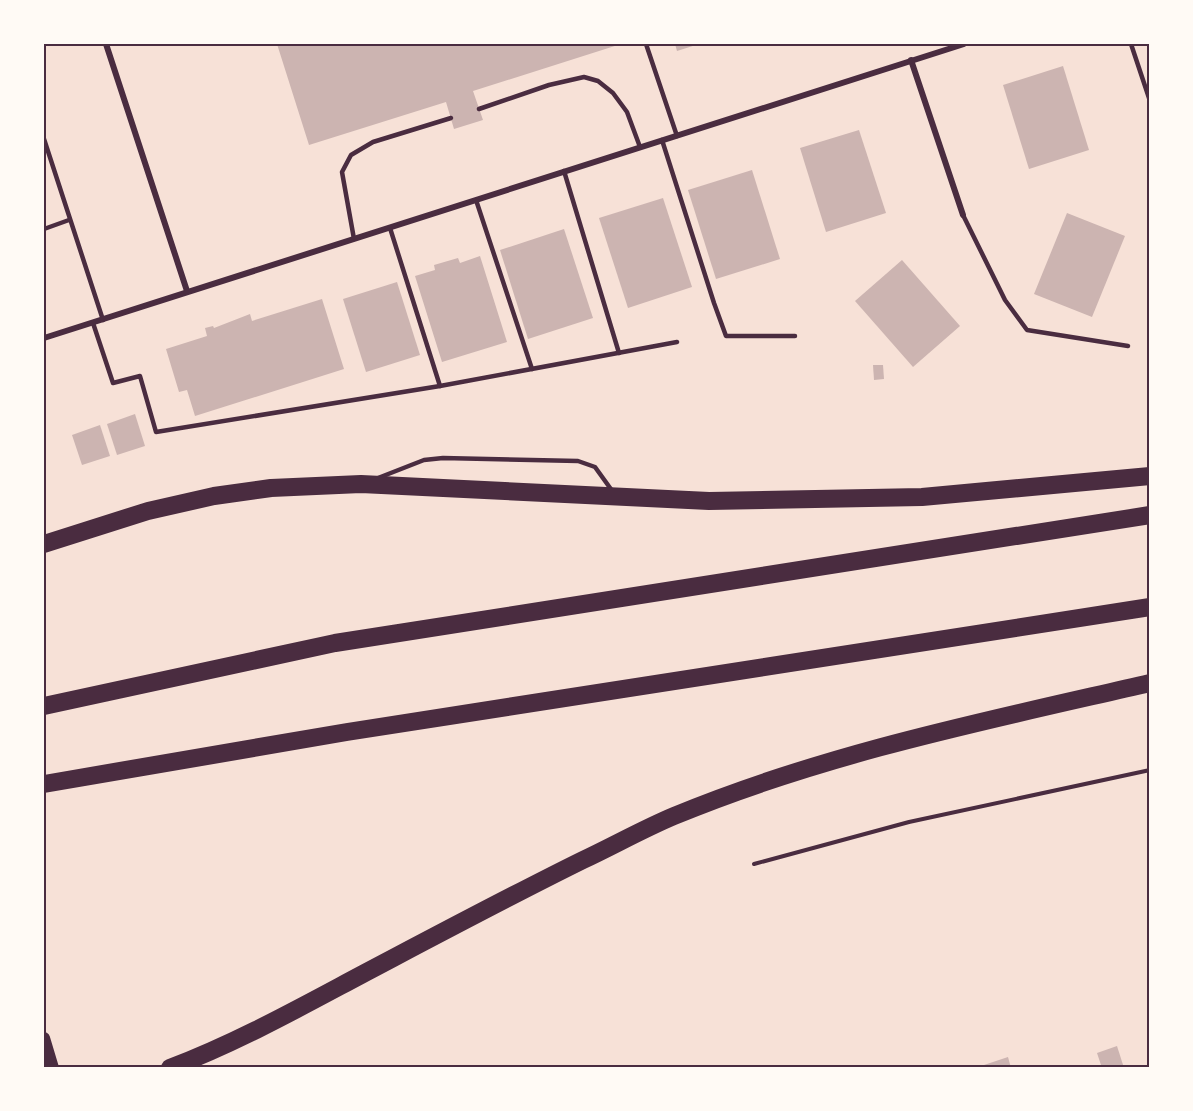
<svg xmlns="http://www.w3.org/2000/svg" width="1193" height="1111" font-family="Ubuntu,sans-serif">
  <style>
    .building { fill: #ccb4b1 }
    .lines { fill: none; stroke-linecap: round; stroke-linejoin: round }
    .path { stroke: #4a2c40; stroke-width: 4 }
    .service { stroke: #4a2c40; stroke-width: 4.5 }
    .minor { stroke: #4a2c40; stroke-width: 6 }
    .secondary { stroke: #4a2c40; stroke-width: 12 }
    .motorway { stroke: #4a2c40; stroke-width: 18 }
    .neatline { fill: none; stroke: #4a2c40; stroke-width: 2 }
  </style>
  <rect width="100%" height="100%" fill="#f7e1d7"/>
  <!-- building -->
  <g class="building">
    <path d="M277,44H621L473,91L483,120L454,129L446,102L309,145Z"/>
    <path d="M675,44H699L677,51Z"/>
    <path d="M1063,66L1089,150L1029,169L1003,85Z"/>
    <path d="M859,130L886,213L826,232L800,148Z"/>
    <path d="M752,170L780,259L716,279L688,190Z"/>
    <path d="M663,198L692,287L628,308L599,218Z"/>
    <path d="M1067,213L1125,236L1092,317L1034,294Z"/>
    <path d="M564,229L593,318L528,339L500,250Z"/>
    <path d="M480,256L507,342L442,362L415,276L435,270L434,265L458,258L460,263Z"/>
    <path d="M902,260L960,326L913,367L855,301Z"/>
    <path d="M397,282L420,355L366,372L343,299Z"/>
    <path d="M322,299L344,369L195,416L187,390L179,392L166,349L207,336L205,328L213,326L214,328L250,314L252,321Z"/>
    <path d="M873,365H883L884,379L874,380Z"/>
    <path d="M135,414L145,446L117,455L107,424Z"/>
    <path d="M100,425L110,456L82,465L72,435Z"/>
    <path d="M1117,1046L1124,1068H1102L1097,1053Z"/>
    <path d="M1008,1057L1011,1068H978V1067Z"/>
  </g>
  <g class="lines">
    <!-- path -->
    <path class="path" d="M754,864L909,822L1150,770"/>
    <!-- service -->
    <g class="service">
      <path d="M646,44L677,136"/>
      <path d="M1131,44L1150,101"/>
      <path d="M479,109L549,85L584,77L598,81L613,93L627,112L640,147"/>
      <path d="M44,139L103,320"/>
      <path d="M662,140L714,303L726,336H795"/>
      <path d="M564,171L619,353"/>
      <path d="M476,200L532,369"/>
      <path d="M963,215L1005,300L1027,330L1128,346"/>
      <path d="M390,228L440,386"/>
      <path d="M44,229L69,220"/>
      <path d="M354,239L342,172L351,155L373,142L451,118"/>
      <path d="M93,323L113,383L140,376L156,432L440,386L677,342"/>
      <path d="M378,478L424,460L443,458L578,461L595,467L613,492"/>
    </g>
    <!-- minor -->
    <g class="minor">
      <path d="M106,44L187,291"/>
      <path d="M911,60L963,215"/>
      <path d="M44,338L964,44"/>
    </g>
    <!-- secondary -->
    <path class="secondary" d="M44,1038L53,1068"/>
    <!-- motorway -->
    <g class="motorway">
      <path d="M44,544L148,511L214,496L271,488L361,484L709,501L922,497L1150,476"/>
      <path d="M44,706L335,643L1150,515"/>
      <path d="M44,784L347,732L1150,607"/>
      <path d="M170,1068C236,1043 299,1008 361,975C435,936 508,897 583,860C613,846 643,829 674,816C826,753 989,720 1150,683"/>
    </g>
  </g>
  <!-- border -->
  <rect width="1193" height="1111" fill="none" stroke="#fffaf5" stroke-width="90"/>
  <rect x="45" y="45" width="1103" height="1021" class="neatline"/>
</svg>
